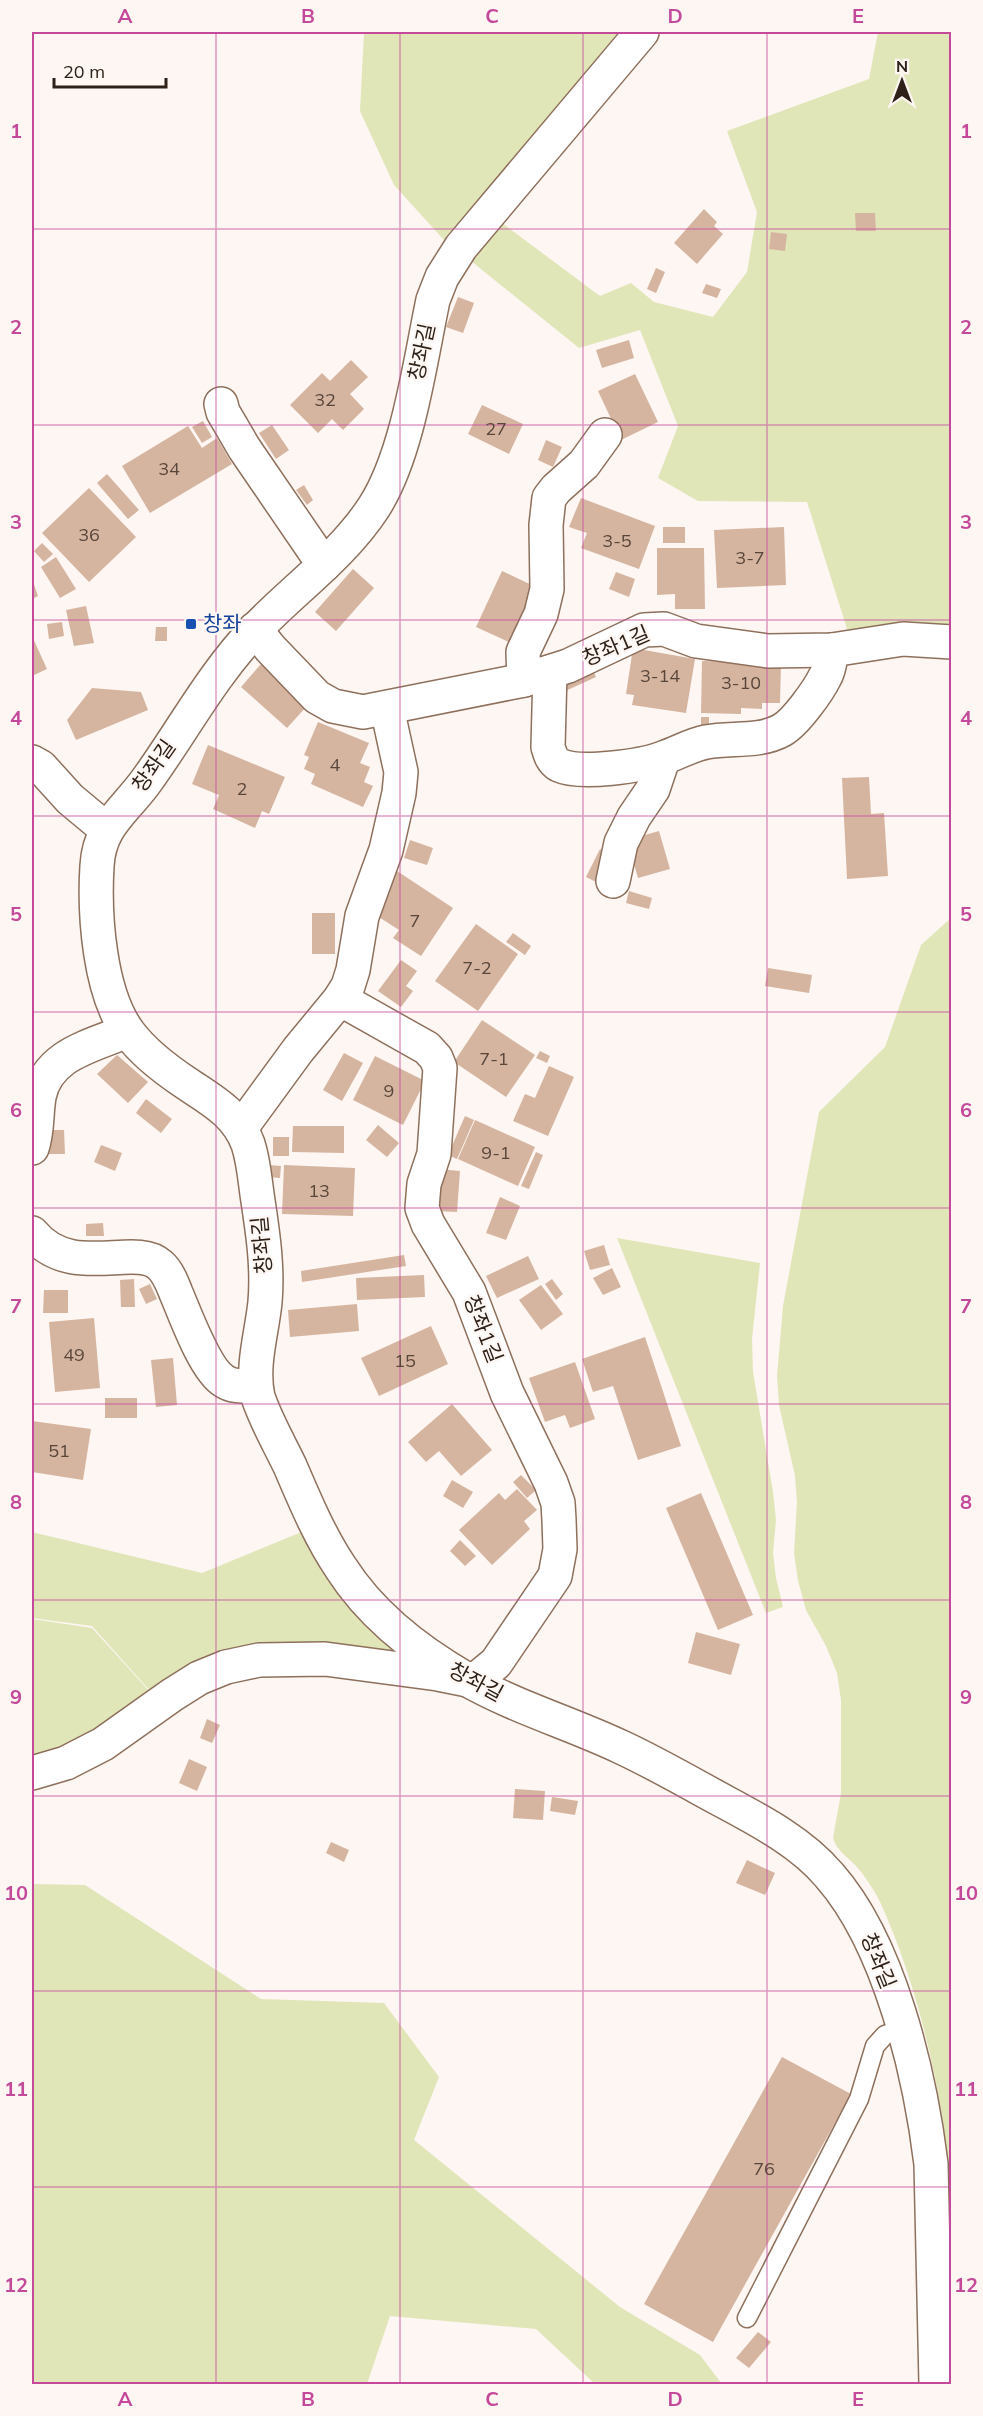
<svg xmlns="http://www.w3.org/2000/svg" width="983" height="2416" font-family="Mulish,'Noto Sans KR',sans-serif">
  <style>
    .green { fill: #e1e6b9 }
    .building { fill: #d6b5a0 }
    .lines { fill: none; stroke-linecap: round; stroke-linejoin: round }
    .service-casing { stroke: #8e705c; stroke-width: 21 }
    .minor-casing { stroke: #8e705c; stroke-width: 36 }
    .service { stroke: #fff; stroke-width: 18 }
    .minor { stroke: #fff; stroke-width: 33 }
    .grid { fill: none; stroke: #c4499b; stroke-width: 1.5; stroke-opacity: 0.55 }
    .transit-dot { fill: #1a4fb4; stroke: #fdf6f2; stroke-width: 2 }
    .labels { text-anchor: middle; stroke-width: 4.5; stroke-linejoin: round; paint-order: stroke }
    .number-label { font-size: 18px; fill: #58463b }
    .street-label { font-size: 21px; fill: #2e2119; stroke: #fdf6f2 }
    .transit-label { font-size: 21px; fill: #164399; stroke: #fdf6f2; text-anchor: start }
    .neatline { fill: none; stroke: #c4499b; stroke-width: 2 }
    .grid-label { font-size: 20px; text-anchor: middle; font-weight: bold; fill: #c4499b }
  </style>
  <rect width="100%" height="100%" fill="#fdf6f2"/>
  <!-- green -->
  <g class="green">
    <path d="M364,32H620L511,165L444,240L394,185L360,111Z"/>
    <path d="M878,32H951V632H848L807,502L698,501L658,478L678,426L640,330L579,348L471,261L502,223L600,296L631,283L654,302L713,317L747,272L757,212L727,131L869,79Z"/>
    <path d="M951,918V2206C947,2109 921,1993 881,1904C875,1891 865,1876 856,1866C848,1857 836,1850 833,1838L841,1793V1700L837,1673L826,1646L806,1610L798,1581L794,1553L797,1502L795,1476L779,1405L777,1376L783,1306L819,1112L885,1047L921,945Z"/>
    <path d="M617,1238L760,1263L752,1339L753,1372L773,1492L776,1520L773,1553L776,1578L783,1607L766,1613Z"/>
    <path d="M304,1531L398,1651L392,1655L151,1692L92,1626L32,1618V1532L202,1573Z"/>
    <path d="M32,1619L92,1628L150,1692L90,1738L32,1760Z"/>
    <path d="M32,1884L85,1885L261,1999L384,2003L439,2077L414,2140L620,2307L700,2355L722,2384H595L536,2329L390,2316L367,2384H32Z"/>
  </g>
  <!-- building -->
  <g class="building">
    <path d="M704,209L717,222L714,226L723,234L697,264L674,243Z"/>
    <path d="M855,213H875L876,231H856Z"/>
    <path d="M771,232L787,234L785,251L769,249Z"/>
    <path d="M656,268L665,272L656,293L647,289Z"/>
    <path d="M706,284L721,289L717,298L702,293Z"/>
    <path d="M458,297L474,303L463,333L446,327Z"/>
    <path d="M629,340L634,358L602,368L596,350Z"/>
    <path d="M351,360L368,377L350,394L364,409L343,430L332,419L318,433L290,405L322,373L330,381Z"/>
    <path d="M635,374L658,422L621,440L598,391Z"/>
    <path d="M482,405L523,424L509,454L468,434Z"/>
    <path d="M203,421L212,437L202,443L192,427Z"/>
    <path d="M272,425L289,450L276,459L259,433Z"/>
    <path d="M188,426L202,448L217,438L232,464L150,513L122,466Z"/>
    <path d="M546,440L562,447L553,467L538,460Z"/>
    <path d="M107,474L139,510L128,519L97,483Z"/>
    <path d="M304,485L313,500L307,505L296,490Z"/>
    <path d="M89,488L136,537L89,582L42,533Z"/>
    <path d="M581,498L655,526L639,569L581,548L587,533L569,527Z"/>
    <rect x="663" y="527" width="22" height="16"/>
    <path d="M784,527L786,585L717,588L714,530Z"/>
    <path d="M42,543L53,554L44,562L34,551Z"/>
    <path d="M657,548H704L705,609H675V594L657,595Z"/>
    <path d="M56,557L76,589L60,598L41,567Z"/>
    <path d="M353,569L374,588L336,631L315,612Z"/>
    <path d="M502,571L540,589L513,644L476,627Z"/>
    <path d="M616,572L635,579L629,597L609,589Z"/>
    <path d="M32,579L38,596L32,599Z"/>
    <path d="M86,606L94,643L74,646L66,610Z"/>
    <path d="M62,622L64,636L49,639L47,624Z"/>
    <path d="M156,627H167V641H155Z"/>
    <path d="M32,636L47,669L32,676Z"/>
    <path d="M633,648L695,659L686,713L632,705L634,695L626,694Z"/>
    <path d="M702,661L781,663L780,703H762V709L741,708V714L701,713Z"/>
    <path d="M261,664L307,706L287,728L241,687Z"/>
    <path d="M591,666L596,677L561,693L556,682Z"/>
    <path d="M92,688L141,692L148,710L76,740L67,720Z"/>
    <rect x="701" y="717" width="8" height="13"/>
    <path d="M318,722L369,743L360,763L370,767L364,782L373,786L363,807L311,784L315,774L304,769L309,757L304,755Z"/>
    <path d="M208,745L285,777L269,814L262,811L255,828L213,809L219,795L192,784Z"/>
    <path d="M869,777L871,814L884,813L888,876L847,879L842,778Z"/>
    <path d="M659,831L670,869L638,878L627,840Z"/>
    <path d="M410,840L433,848L427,865L404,858Z"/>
    <path d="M600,849L611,856L598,883L586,877Z"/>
    <path d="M397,871L453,908L421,956L393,938L399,930L371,912Z"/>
    <path d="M629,891L652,898L649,909L626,903Z"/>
    <rect x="312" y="913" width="23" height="41"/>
    <path d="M476,924L518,954L478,1011L435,981Z"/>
    <path d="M513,933L531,946L525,955L506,942Z"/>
    <path d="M401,960L417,971L406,986L413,991L401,1007L378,991Z"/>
    <path d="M768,968L812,975L809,993L765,986Z"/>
    <path d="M482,1020L535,1055L506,1097L454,1062Z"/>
    <path d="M540,1051L550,1056L547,1063L536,1058Z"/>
    <path d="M344,1053L363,1063L342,1101L323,1090Z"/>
    <path d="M117,1055L148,1082L128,1103L97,1074Z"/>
    <path d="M375,1056L425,1081L403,1125L353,1100Z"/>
    <path d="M549,1066L574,1077L548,1136L513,1121L525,1094L535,1098Z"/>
    <path d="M146,1099L172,1119L161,1133L136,1113Z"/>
    <path d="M465,1116L474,1120L457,1159L448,1155Z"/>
    <path d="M475,1120L535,1147L518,1186L458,1159Z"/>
    <path d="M378,1125L399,1143L387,1157L366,1140Z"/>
    <path d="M293,1126H344V1153L292,1152Z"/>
    <path d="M49,1130H64L65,1154H49Z"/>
    <rect x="273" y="1137" width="16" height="19"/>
    <path d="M101,1145L122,1153L115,1171L94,1162Z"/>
    <path d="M536,1152L543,1155L529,1189L521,1186Z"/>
    <path d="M269,1165L281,1166L280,1178L268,1177Z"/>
    <path d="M284,1165L355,1168L353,1216L282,1214Z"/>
    <path d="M439,1169L460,1171L457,1212L436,1211Z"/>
    <path d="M500,1197L520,1206L506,1240L486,1233Z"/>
    <path d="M103,1223L104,1236H86V1224Z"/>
    <path d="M604,1245L610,1265L590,1270L584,1251Z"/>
    <path d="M404,1255L406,1266L302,1282L301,1271Z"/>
    <path d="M528,1256L539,1279L497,1298L486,1276Z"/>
    <path d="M612,1268L621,1287L603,1295L593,1278Z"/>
    <path d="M424,1275L425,1297L357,1300L356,1278Z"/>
    <path d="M134,1279L135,1307H121L120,1280Z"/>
    <path d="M552,1279L563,1294L556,1300L545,1284Z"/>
    <path d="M150,1284L157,1299L146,1304L139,1289Z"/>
    <path d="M541,1285L563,1314L541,1330L519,1300Z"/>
    <path d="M44,1290H68V1313H43Z"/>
    <path d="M357,1304L359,1331L290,1337L288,1310Z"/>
    <path d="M94,1318L100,1388L55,1392L49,1322Z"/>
    <path d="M431,1326L448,1364L379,1396L361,1358Z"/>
    <path d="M645,1337L681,1446L638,1460L613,1386L593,1392L582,1359Z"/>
    <path d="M173,1358L177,1405L156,1407L151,1360Z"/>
    <path d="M575,1362L595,1419L570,1428L565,1415L545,1422L529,1378Z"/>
    <rect x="105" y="1398" width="32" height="20"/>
    <path d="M452,1404L492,1450L461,1476L439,1451L426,1462L408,1442Z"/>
    <path d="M32,1421L91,1429L83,1480L32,1472Z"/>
    <path d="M521,1475L536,1490L527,1498L513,1482Z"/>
    <path d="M452,1480L473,1492L463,1508L443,1496Z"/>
    <path d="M517,1489L537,1510L524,1521L530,1529L492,1565L459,1530L499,1493L505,1500Z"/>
    <path d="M701,1493L753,1615L718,1630L666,1508Z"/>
    <path d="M460,1540L476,1556L465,1566L450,1551Z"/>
    <path d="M696,1632L740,1644L731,1675L688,1663Z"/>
    <path d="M207,1719L220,1725L212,1743L200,1738Z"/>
    <path d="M189,1759L207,1767L197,1791L179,1783Z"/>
    <path d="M515,1789L545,1791L543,1820L513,1818Z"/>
    <path d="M552,1797L578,1801L575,1815L550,1811Z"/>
    <path d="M331,1842L349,1850L344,1862L326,1853Z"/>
    <path d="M747,1860L775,1873L765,1895L736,1883Z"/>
    <path d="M782,2057L851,2094L713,2342L644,2304Z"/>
    <path d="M758,2332L771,2342L749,2368L736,2358Z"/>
  </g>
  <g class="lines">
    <!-- service casing -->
    <g class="service-casing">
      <path id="service" d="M747,2318L859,2099L875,2046L885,2035L903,2029"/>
    </g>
    <!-- minor casing -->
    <g class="minor-casing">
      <g id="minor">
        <path d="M642,32L461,247L442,277L433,300C420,362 408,454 374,507C342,556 294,589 255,630C212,675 183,730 147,780C125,811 99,825 97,866C94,914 99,993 129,1033C144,1053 165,1069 186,1083C211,1100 237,1113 248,1144C254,1162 255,1182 258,1201C263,1234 268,1268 265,1302C262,1333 251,1366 258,1397C266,1421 279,1443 290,1466C305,1501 320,1537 341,1568C371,1615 419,1652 466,1679C515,1707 570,1723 621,1747C649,1760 676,1775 703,1790C746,1814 797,1837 829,1875C890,1944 920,2074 931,2164L936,2384"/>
        <path d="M221,404L223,412L244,448L324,565"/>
        <path d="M255,629L270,648L317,697L333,706L363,712L524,680L568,666L644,630L664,629L696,641L768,651L832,650L903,639L952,642"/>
        <path d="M550,672L548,747C550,754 552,761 559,765C580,775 642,766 663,758C678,753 691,745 706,742C731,737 759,743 782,730C796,722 818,691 825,677C830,669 830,659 832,650"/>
        <path d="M524,680L523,652L541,614L547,589L546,525L549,498L556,489L584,464L605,435"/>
        <path d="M32,762L41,767L70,799L106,829"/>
        <path d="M613,881L621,843L634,817L653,789L663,759"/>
        <path d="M241,1128L298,1050L340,999L348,986L353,970L362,916L386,850L399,793L401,772L387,708"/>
        <path d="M32,1148C38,1131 36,1114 39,1097C47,1054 92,1046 127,1031"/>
        <path d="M32,1233C71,1281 135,1242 160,1265C168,1272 172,1283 176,1293C185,1314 205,1370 224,1381C232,1387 246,1386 255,1386"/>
        <path d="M32,1773L66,1763L103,1744L172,1695L199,1678L226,1667L259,1660L325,1659L438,1674L468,1680L479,1677L496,1663L555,1576L560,1549L559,1520L558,1503L551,1483L507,1393L469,1292L428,1224L422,1208L424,1184L434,1154L440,1068L436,1058L427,1048L340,999"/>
      </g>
    </g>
    <!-- service -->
    <use href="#service" class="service"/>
    <!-- minor -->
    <use href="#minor" class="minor"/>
  </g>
  <!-- grid -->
  <path class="grid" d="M216,32V2384M400,32V2384M583,32V2384M767,32V2384M32,229H952M32,425H952M32,620H952M32,816H952M32,1012H952M32,1208H952M32,1404H952M32,1600H952M32,1796H952M32,1991H952M32,2187H952"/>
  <!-- markers -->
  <rect class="transit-dot" x="185" y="618" width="12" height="12" rx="3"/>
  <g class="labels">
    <!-- number labels -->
    <g class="number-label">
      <text x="325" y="406">32</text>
      <text x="496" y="435">27</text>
      <text x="169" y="475">34</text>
      <text x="89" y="541">36</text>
      <text x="617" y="547">3-5</text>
      <text x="750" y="564">3-7</text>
      <text x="660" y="682">3-14</text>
      <text x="741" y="689">3-10</text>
      <text x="335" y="771">4</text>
      <text x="242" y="795">2</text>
      <text x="415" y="927">7</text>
      <text x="477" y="974">7-2</text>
      <text x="494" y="1065">7-1</text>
      <text x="389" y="1097">9</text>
      <text x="496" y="1159">9-1</text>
      <text x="319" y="1197">13</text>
      <text x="74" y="1361">49</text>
      <text x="405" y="1367">15</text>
      <text x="59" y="1457">51</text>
      <text x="764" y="2175">76</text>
    </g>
    <!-- street labels -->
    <g class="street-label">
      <text transform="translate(422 352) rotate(-78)" y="7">창좌길</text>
      <text transform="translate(616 646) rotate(-23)" y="7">창좌1길</text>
      <text transform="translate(154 766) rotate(-55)" y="7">창좌길</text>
      <text transform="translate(262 1245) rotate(-95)" y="7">창좌길</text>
      <text transform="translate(483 1329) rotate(69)" y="7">창좌1길</text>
      <text transform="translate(476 1682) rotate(28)" y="7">창좌길</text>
      <text transform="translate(878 1961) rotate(68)" y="7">창좌길</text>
    </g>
    <!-- transit labels -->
    <g class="transit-label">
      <text x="203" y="631">창좌</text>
    </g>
  </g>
  <!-- border -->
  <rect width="983" height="2416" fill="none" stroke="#fdf6f2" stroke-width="66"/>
  <!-- north arrow -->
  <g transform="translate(902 81)" stroke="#fdf6f2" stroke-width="4.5" paint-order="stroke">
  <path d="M0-4.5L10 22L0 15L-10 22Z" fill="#2e2119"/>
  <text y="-9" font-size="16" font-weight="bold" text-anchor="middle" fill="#2e2119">N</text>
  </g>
  <!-- scale -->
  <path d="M54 78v9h112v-9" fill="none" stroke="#2e2119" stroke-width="3"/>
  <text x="63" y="78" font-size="18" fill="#2e2119" stroke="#fdf6f2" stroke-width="4.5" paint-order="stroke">20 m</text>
  <rect x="33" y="33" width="917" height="2350" class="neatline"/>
  <g class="grid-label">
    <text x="125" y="23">A</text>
    <text x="308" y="23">B</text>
    <text x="492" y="23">C</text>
    <text x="675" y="23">D</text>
    <text x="858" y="23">E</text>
    <text x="16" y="138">1</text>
    <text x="966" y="138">1</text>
    <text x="16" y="334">2</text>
    <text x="966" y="334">2</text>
    <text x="16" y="529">3</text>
    <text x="966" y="529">3</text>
    <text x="16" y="725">4</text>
    <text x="966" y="725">4</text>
    <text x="16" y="921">5</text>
    <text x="966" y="921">5</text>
    <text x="16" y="1117">6</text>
    <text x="966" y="1117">6</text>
    <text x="16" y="1313">7</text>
    <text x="966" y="1313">7</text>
    <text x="16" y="1509">8</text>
    <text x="966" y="1509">8</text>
    <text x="16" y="1704">9</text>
    <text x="966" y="1704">9</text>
    <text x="16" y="1900">10</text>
    <text x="966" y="1900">10</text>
    <text x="16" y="2096">11</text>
    <text x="966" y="2096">11</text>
    <text x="16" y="2292">12</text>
    <text x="966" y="2292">12</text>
    <text x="125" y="2406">A</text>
    <text x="308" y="2406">B</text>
    <text x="492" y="2406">C</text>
    <text x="675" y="2406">D</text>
    <text x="858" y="2406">E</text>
  </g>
</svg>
